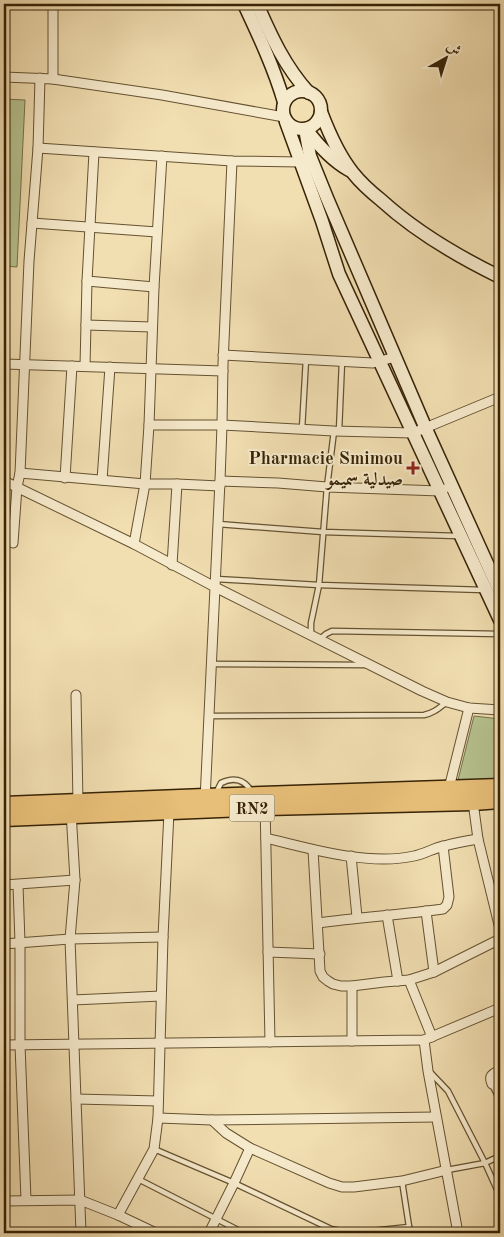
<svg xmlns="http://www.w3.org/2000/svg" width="504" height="1237" font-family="'Old Standard TT',Amiri,serif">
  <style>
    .green { fill: #b6c28f; stroke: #76724a }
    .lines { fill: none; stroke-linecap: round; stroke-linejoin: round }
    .lane-casing { stroke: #655231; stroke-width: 7 }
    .street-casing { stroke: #655231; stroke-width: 11 }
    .secondary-casing { stroke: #362306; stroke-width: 15 }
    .highway-casing { stroke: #362306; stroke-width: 19 }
    .lane { stroke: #f6eacc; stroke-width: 4.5 }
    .street { stroke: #f6eacc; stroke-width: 9 }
    .secondary { stroke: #f6eacc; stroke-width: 12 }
    .highway { stroke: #e8bf78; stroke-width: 16 }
    .poi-dot { fill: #8f2418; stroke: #f6eacc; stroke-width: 2 }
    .labels { text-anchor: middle; stroke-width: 4; stroke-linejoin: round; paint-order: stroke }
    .shield { fill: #f6eacc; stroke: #705f41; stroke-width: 1 }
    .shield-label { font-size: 16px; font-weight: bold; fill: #362306 }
    .poi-label { font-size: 18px; font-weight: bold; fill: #362306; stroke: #f6eacc; text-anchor: end }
  </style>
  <rect width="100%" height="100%" fill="#f1deb1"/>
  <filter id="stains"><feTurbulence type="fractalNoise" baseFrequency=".004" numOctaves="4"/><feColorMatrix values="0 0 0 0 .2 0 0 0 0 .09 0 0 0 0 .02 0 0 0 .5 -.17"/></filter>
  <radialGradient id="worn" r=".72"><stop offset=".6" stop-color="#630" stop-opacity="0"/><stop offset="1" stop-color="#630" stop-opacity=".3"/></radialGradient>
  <!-- green -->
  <g class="green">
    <path d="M4,99L25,100L17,267L4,266Z"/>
    <path d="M474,716L500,719V787L456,788Z"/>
  </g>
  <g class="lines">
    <!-- lane casing -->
    <g class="lane-casing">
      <g id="lane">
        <path d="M497,399L500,408"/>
        <path d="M302,429L306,359"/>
        <path d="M339,431L342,361"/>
        <path d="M218,524L323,532L458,536"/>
        <path d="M216,579L319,585L484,590"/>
        <path d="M311,635V623L319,585L327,487L334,431"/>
        <path d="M320,639L326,634L332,631L500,634"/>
        <path d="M211,664L365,665"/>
        <path d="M210,716L424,715C434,713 439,708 447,702"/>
        <path d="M216,793L221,783C233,777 244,779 251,791"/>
        <path d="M430,1072L448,1091L485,1163L500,1196"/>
        <path d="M492,1084L500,1101"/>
        <path d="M154,1149L234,1183L331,1229L352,1233L409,1227"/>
        <path d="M447,1170L485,1163L500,1156"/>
        <path d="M138,1179L244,1233"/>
        <path d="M402,1181L410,1233"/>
      </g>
    </g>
    <!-- street casing -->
    <g class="street-casing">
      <g id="street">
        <path d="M53,4V79"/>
        <path d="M4,77L53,79L162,95L284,117"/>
        <path d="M38,148L232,161L300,162"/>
        <path d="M32,223L157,232"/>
        <path d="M87,281L154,287"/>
        <path d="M86,325L152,327"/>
        <path d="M223,355L373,363L395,357"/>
        <path d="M4,364L223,371"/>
        <path d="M85,366L87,281L94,152"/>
        <path d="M149,425H222L334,431L413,433L500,397"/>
        <path d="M20,473L145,484H177L220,486"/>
        <path d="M65,478L72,366"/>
        <path d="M102,480L110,367"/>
        <path d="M4,481L134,544L215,587L422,691L447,702L469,708L500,710"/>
        <path d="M220,481L278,483L327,487L440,491L444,489"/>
        <path d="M13,543L17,487L20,473L29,261L38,148L40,78"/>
        <path d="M134,544L145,484L149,425L154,287L162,156"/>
        <path d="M172,565L177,484"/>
        <path d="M76,695L78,803"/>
        <path d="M449,788L469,708"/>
        <path d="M205,800L220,481L222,425L223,364L232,161"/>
        <path d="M473,802L478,839L500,929"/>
        <path d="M265,803L270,1042"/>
        <path d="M71,811L75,880L70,939L81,1233"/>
        <path d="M266,838C310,849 369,866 414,856C424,854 434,848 444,846C455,843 466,841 478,839"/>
        <path d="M313,850L320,971L323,977L328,981L333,984L341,986H352L384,982L409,980L434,972L500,939"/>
        <path d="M351,856L357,917"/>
        <path d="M4,885L75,880"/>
        <path d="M18,885L20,943V1045L26,1200"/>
        <path d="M426,911L434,972"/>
        <path d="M387,915L398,981"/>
        <path d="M318,923C359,917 401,915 443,909L447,905L449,897L443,846"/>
        <path d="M4,944L70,939L163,937"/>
        <path d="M268,952L320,954"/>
        <path d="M409,980L432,1037"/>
        <path d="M73,1000L161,996"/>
        <path d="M424,1040L428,1071L458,1233"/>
        <path d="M352,1041V986"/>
        <path d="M4,1045L424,1040L500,1008"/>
        <path d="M492,1084C488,1075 493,1074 500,1070"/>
        <path d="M76,1099L158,1101"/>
        <path d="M158,1118L212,1120L436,1117"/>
        <path d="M212,1120L226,1133L250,1148L329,1183L342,1187H354L402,1181L447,1170"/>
        <path d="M4,1201L80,1200L118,1215L156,1233"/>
        <path d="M118,1215L154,1149L158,1118L163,937L169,812"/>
        <path d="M209,1233L234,1183L250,1148"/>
      </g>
    </g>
    <!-- secondary casing -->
    <g class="secondary-casing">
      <g id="secondary">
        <path d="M244,4C259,36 274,68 284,102"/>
        <path d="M257,4C271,36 285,67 309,93"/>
        <circle cx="302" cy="110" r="19"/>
        <path d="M321,112C329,133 339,156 353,173C361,183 371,192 381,200C416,232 457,256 500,277"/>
        <path d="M286,122L322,221L339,274L500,620"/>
        <path d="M305,129L310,156L327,198L426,429L500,592"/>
        <path d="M306,129C318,145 331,160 349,170"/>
      </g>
    </g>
    <!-- highway casing -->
    <g class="highway-casing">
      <g id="highway">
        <path d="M4,805L205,797L500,787"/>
        <path d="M4,818L266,807L473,802L500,800"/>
      </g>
    </g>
    <!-- lane -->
    <use href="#lane" class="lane"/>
    <!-- street -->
    <use href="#street" class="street"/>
    <!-- secondary -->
    <use href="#secondary" class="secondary"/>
    <!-- highway -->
    <use href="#highway" class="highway"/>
  </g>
  <!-- markers -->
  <path class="poi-dot" d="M410.5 460.5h5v5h5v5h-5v5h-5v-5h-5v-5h5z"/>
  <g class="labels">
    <!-- shield labels -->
    <rect class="shield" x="229.5" y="794.5" width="45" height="27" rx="4"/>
    <g class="shield-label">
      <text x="252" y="814">RN2</text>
    </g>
    <!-- poi labels -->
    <g class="poi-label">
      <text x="403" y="464">Pharmacie Smimou<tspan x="403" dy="21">صيدلية سميمو</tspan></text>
    </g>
  </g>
  <!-- margin -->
  <rect width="504" height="1237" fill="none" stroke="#f1deb1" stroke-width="20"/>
  <rect x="5" y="5" width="494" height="1227" fill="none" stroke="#362306" stroke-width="2.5"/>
  <rect x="10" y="10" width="484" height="1217" fill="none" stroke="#362306"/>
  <!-- north arrow -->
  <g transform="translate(446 58) rotate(39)" stroke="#f6eacc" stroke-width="4" paint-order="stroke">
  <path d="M0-4L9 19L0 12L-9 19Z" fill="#362306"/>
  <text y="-8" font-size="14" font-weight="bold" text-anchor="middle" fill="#362306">ش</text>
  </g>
  <rect width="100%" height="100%" filter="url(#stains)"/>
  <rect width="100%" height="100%" fill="url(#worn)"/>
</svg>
